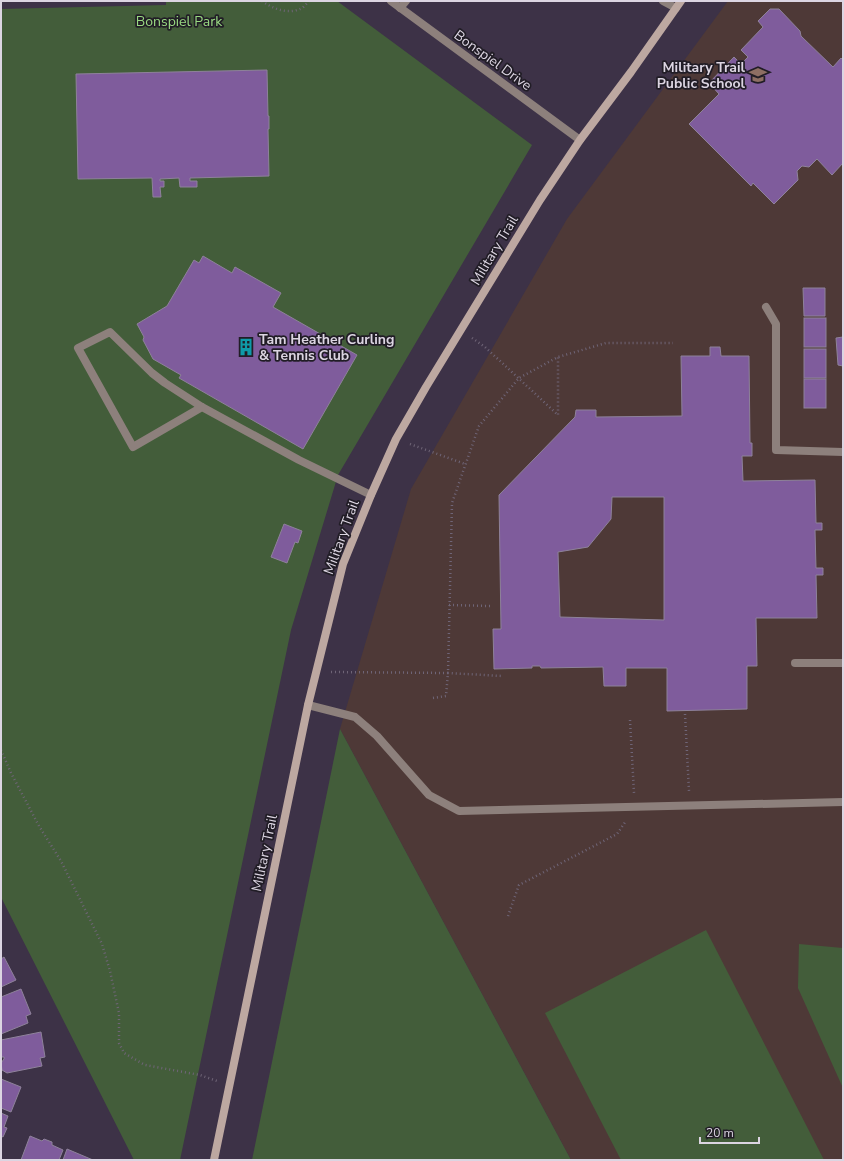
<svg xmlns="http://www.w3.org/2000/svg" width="844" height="1161" font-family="'Nunito Sans',sans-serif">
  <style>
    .education { fill: #4e3937 }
    .green { fill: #435d3a }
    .building { fill: #7f5c9c; stroke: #8e829a; fill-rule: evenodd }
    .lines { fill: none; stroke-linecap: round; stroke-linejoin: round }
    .path { stroke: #6f6577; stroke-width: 2.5; stroke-dasharray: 1 3; stroke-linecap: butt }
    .lane { stroke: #8d807c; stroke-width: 8 }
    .street { stroke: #8d807c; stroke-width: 8 }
    .secondary { stroke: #bda8a1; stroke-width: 8 }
    .labels { text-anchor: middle; stroke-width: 3.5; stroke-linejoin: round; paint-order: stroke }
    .park-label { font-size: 14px; fill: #99d982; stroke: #211d26 }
    .street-label { font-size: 14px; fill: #dcd5e2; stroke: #211d26 }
    .poi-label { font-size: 14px; font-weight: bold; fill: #dcd5e2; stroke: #211d26; text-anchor: end }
  </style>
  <rect width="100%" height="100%" fill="#3d3247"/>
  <!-- education -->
  <path class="education" d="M728,1H843V1160H571L340,729L411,489L567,219Z"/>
  <!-- green -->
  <g class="green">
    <path d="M166,1H337L532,145L338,475L291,630L180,1160H134L1,897V9L166,5Z"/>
    <path d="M340,729L571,1160H252Z"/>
    <path d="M706,930L824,1160H621L545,1013Z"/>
    <path d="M799,944L843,948V1088L798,988Z"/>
  </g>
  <!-- building -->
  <g class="building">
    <path d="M770,9H779L800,31L801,36L833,67L841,58L843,60V163L832,175L817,159L809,167L802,166L797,171L798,180L774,204L753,183L751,186L689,124L719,94L709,83L734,57L741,64L748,57L741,50L763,27L758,21Z"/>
    <path d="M267,70L268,116H269V129H268L269,176L190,178V181H197V187H180L179,178L160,179V181H164V187H160L161,197H153L152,178L78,179L76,74Z"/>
    <path d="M203,256L232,273L235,267L281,293L273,307L357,355L303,449L179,378L181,375L153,359L143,340L144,337L137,324L167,306L194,260L199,263Z"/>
    <path d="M803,288H825V316H804Z"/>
    <rect x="804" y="318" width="22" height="29"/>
    <path d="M843,337V366L838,365L836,338Z"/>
    <path d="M710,347H720L721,356H749L750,443H752V456H742L743,481L815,480L816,523H822V530H815L816,568H823V575H816L817,618H756L757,666H747V709L667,711V668H626V686H604L603,667L541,668L540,666H532V668L494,669L493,629H501L499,495L575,417L576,410H596V417L682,416L681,356H710ZM612,497H664V620L560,617L558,552L588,547L611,519Z"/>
    <rect x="804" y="349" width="22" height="29"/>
    <rect x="804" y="379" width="22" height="29"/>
    <path d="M284,524L302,531L298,543L295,542L287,563L271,557Z"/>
    <path d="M4,957L16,980L1,987V959Z"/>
    <path d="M21,989L31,1014L26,1016L28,1023L1,1034V997Z"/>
    <path d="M41,1032L45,1057L40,1058L42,1066L7,1073L2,1070L1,1063L4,1059V1057H1V1040Z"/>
    <path d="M1,1079L21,1087L11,1112L1,1108Z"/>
    <path d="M1,1113L8,1116L4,1127L7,1128L3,1137L1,1136Z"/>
    <path d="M30,1136L42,1141L44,1139L52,1142V1145L63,1150L59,1160H21Z"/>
    <path d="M67,1149L93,1160H63Z"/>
  </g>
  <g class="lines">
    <!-- path -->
    <g class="path">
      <path d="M262,1C273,9 289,15 302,8C304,7 307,3 309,1"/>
      <path d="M472,338L485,347L558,415V357"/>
      <path d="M410,444L465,464"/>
      <path d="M449,605L490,606"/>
      <path d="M331,672L448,673L452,503L479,426L519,378L558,357L606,343H673"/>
      <path d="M433,698L446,696L448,673L502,676"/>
      <path d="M685,714L689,791"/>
      <path d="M630,720L634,793"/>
      <path d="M1,750L11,773L39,826L61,861L102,944L110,971L119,1013V1043L124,1053L145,1065L200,1075L217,1081"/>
      <path d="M508,916L519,885L617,834L626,821"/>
    </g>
    <!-- lane -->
    <g class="lane">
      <path d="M663,1L676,8"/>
      <path d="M766,307L776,324V450L843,452"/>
      <path d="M202,407L133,447L78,348L110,332L152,373L165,383L202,407L299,460L371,495"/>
      <path d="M795,663H843"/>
      <path d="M308,705L355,717L377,736L429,795L459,811L843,802"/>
    </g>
    <!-- street -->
    <g class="street">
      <path d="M391,1L580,140"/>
      <path d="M400,8L406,1"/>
    </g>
    <!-- secondary -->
    <path class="secondary" d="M214,1160L308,705L343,564L371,495L396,439L426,387L540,200L580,140L631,72L681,1"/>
  </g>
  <!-- icons -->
  <defs>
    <g id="school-bare" transform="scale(1.38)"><path d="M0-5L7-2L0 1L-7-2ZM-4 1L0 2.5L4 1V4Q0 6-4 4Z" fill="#8d6e63" stroke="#211d26" stroke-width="2.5" paint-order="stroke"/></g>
    <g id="building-bare" transform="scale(1.38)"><path d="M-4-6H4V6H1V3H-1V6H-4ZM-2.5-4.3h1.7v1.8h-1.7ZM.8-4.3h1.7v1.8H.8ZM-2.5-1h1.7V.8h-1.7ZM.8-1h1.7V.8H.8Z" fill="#0f9aa8" stroke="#211d26" stroke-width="2.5" paint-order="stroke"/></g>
  </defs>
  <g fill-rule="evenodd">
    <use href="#school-bare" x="758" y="75"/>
    <use href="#building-bare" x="246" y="347"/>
  </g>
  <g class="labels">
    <!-- park labels -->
    <g class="park-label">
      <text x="179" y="26">Bonspiel Park</text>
    </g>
    <!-- street labels -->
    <g class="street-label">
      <text transform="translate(493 60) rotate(36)" y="5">Bonspiel Drive</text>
      <text transform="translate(494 250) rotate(-59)" y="5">Military Trail</text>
      <text transform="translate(341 537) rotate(-70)" y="5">Military Trail</text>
      <text transform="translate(264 853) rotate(-78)" y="5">Military Trail</text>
    </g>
    <!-- poi labels -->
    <g class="poi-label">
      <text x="745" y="72">Military Trail<tspan x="745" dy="16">Public School</tspan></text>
      <text x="259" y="344" text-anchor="start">Tam Heather Curling<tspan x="259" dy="16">&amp; Tennis Club</tspan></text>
    </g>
  </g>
  <!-- border -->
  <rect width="844" height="1161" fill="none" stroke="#dcd5e2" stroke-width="4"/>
  <!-- scale -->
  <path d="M700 1137v6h59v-6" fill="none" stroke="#dcd5e2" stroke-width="2"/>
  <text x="706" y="1137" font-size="12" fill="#dcd5e2" stroke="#211d26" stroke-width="3" paint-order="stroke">20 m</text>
</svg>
